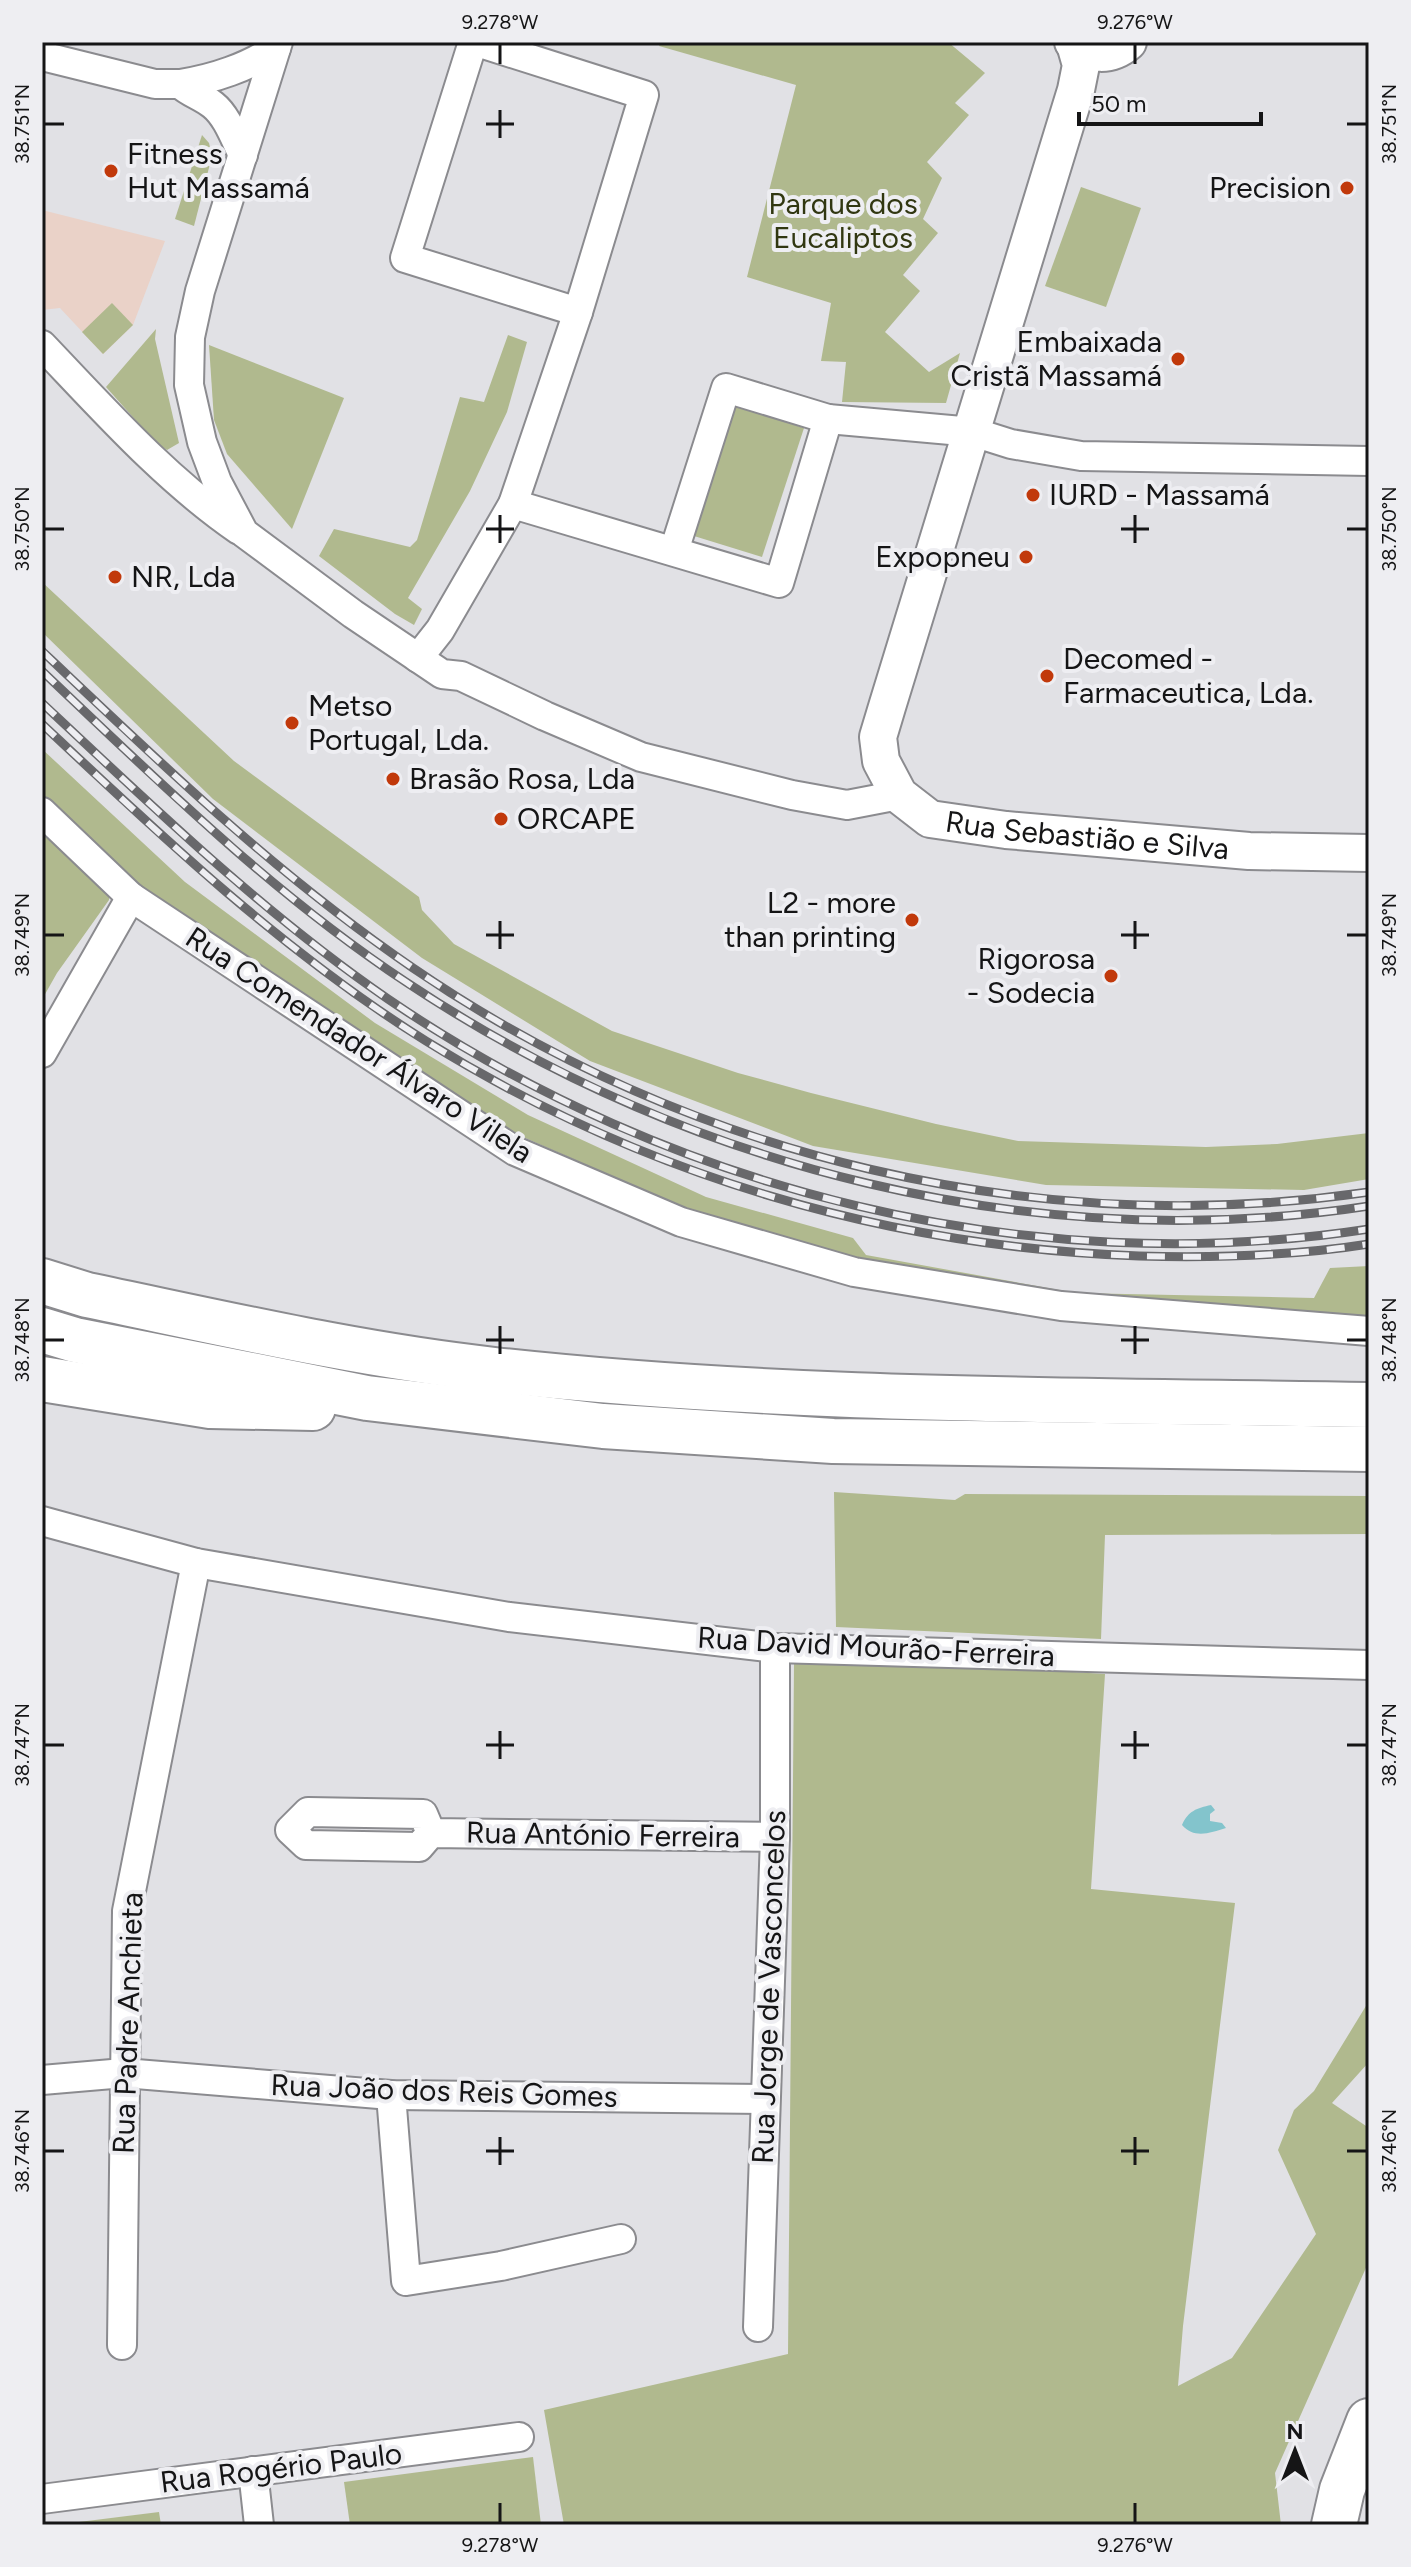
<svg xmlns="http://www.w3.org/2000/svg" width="1411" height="2567" font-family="Figtree,sans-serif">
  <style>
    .education { fill: #ead2c8 }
    .green { fill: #b0b98e }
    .water { fill: #83c4cc }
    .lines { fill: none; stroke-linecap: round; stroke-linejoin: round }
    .minor-casing { stroke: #8b8b8f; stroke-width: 32 }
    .tertiary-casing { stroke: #8b8b8f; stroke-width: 40 }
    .trunk-casing { stroke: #8b8b8f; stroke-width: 48 }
    .motorway-casing { stroke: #8b8b8f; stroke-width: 48 }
    .minor { stroke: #fff; stroke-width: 28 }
    .tertiary { stroke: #fff; stroke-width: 36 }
    .trunk { stroke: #fff; stroke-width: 44 }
    .motorway { stroke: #fff; stroke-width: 44 }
    .rail-casing { stroke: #68686b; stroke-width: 9 }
    .rail { stroke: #eeeef2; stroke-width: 6; stroke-dasharray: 18; stroke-linecap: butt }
    .ticks { fill: none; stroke: #151516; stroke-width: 3 }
    .poi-dot { fill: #c1390b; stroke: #eeeef2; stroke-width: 3 }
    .labels { text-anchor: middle; stroke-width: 8; stroke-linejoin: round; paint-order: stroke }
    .poi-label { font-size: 30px; fill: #151516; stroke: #eeeef2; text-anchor: start }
    .park-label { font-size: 30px; fill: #313711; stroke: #eeeef2 }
    .street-label { font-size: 30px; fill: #151516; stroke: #eeeef2 }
    .neatline { fill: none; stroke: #151516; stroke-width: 3 }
    .ticks-label { font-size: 20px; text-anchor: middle; fill: #151516 }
  </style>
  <rect width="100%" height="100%" fill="#e1e1e5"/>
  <!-- education -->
  <path class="education" d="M42,210L165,241L133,325L103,354L60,308L42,310Z"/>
  <!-- green -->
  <g class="green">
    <path d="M661,42H948L985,73L955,103L969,115L927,162L942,178L923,219L938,233L903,275L920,291L885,332L929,372L960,353L946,403L842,402L846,362L821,361L831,303L747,277L796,85L659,46Z"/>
    <path d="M202,135L209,143L212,156L194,226L175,219Z"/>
    <path d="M1081,187L1141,208L1106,307L1045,286Z"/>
    <path d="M112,303L133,325L103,354L82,332Z"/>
    <path d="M156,329L155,339L179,443L167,450L155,442L106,387Z"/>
    <path d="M508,335L527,342L507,412L470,491L408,598L422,609L414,625L395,614L319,556L334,529L410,547L417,540L460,397L484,402Z"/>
    <path d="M209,345L344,398L292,529L227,454L214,420Z"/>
    <path d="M736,406L804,428L762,557L694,536Z"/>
    <path d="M42,582L234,761L419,897L422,910L454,944L612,1031L738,1073L811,1093L936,1124L1018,1141L1206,1147L1277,1144L1369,1133V1179L1304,1190L1046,1185L813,1146L590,1061L422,958L213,799L42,632Z"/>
    <path d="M42,749L185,882L375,1023L528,1115L706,1197L853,1238L866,1255L1076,1293L1314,1298L1330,1268L1369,1266V1326L1072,1299L890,1269L700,1215L523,1137L434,1085L142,888L42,796Z"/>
    <path d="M42,833L109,895V900L57,973L44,996L42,995Z"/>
    <path d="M834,1492L955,1500L965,1494L1369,1496V1534L1105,1535L1101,1639L836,1627Z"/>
    <path d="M794,1664H946L1105,1674L1091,1889L1235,1903L1183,2326L1178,2386L1232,2358L1316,2234L1278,2150L1294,2110L1314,2091L1369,2001V2062L1332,2103L1369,2128V2261L1275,2473L1281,2525H564L544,2410L788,2354Z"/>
    <path d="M533,2457L541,2525H350L344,2482Z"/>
    <path d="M159,2512L161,2525H55Z"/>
  </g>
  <!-- water -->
  <path class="water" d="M1211,1805L1215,1810L1210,1814V1821L1222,1823L1226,1828C1210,1833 1194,1839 1182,1825C1188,1811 1197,1808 1211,1805Z"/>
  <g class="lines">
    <!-- minor casing -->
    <g class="minor-casing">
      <g id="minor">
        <path d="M278,42L200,291L190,337L189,385L202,442L217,482L244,533L353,614L442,674L461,676L545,716L641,757L792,795L847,805L899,795"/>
        <path d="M473,42L405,258L578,312L644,95L477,42"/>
        <path d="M42,56L155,84H180C190,93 202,96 213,105C227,116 235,139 243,155"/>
        <path d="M180,84C213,79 249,67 276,48"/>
        <path d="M42,345C104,410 165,479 239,530"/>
        <path d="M828,419L973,432L1011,444L1081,456L1369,461"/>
        <path d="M513,504L779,583L828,419L726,388L674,551"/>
        <path d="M418,658L440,630L513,504L578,312"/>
        <path d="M42,812L131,897L515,1151L681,1222L854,1272L1061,1306L1369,1331"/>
        <path d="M42,1053L131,897"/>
        <path d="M42,1521L196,1563L509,1617L775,1648L1369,1665"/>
        <path d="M431,1833L419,1847L306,1845L290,1830L308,1812L423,1814L431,1833L775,1837"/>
        <path d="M42,2080L124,2073L391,2095L765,2099"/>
        <path d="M391,2095L406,2281L501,2266L621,2239"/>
        <path d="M758,2327L775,1837V1648"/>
        <path d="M122,2345L127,1911L196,1563"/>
        <path d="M253,2471L259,2525"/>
        <path d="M42,2499L519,2437"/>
      </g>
    </g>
    <!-- tertiary casing -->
    <g class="tertiary-casing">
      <g id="tertiary">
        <path d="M1073,42C1090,56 1111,57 1128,42"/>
        <path id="s1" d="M1075,44L1081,65L1076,90L887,707L878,737L881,761L899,795L930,819L1006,830L1249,851L1369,853"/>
      </g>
    </g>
    <!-- trunk casing -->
    <g class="trunk-casing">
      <g id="trunk">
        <path d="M42,1281L87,1295C222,1323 358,1355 495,1370C785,1402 1078,1400 1369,1405"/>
        <path d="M42,1330L75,1340L367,1398L603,1426L833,1441L1369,1449"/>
        <path d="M42,1379L210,1406L313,1408"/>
      </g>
    </g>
    <!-- motorway casing -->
    <g class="motorway-casing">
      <path id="motorway" d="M1334,2525L1342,2490L1369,2421"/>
    </g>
    <!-- minor -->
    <use href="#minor" class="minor"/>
    <!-- tertiary -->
    <use href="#tertiary" class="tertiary"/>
    <!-- trunk -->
    <use href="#trunk" class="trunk"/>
    <!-- motorway -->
    <use href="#motorway" class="motorway"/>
    <!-- rail casing -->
    <g class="rail-casing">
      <g id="rail">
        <path d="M42,651C160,763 278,876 413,968C691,1158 1035,1240 1369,1192"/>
        <path d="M42,671C157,780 273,894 406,982C687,1169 1034,1257 1369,1206"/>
        <path d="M42,703C153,807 263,913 388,999C671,1192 1029,1281 1369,1229"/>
        <path d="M42,724C162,837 285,953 426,1041C642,1175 885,1247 1139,1256C1215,1258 1293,1256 1369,1244"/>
      </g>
    </g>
    <!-- rail -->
    <use href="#rail" class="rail"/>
  </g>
  <!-- ticks -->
  <path class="ticks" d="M500,44V64M1135,44V64M500,110V138M44,124H64M486,124H514M1347,124H1367M500,515V543M1135,515V543M44,529H64M486,529H514M1121,529H1149M1347,529H1367M500,921V949M1135,921V949M44,935H64M486,935H514M1121,935H1149M1347,935H1367M500,1326V1354M1135,1326V1354M44,1340H64M486,1340H514M1121,1340H1149M1347,1340H1367M500,1731V1759M1135,1731V1759M44,1745H64M486,1745H514M1121,1745H1149M1347,1745H1367M500,2137V2165M1135,2137V2165M44,2151H64M486,2151H514M1121,2151H1149M1347,2151H1367M500,2503V2523M1135,2503V2523"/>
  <!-- markers -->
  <g class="poi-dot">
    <circle cx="111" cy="171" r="8"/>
    <circle cx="1347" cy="188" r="8"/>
    <circle cx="1178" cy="359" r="8"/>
    <circle cx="1033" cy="495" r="8"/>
    <circle cx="1026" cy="557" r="8"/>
    <circle cx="115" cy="577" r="8"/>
    <circle cx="1047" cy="676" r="8"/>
    <circle cx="292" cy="723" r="8"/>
    <circle cx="393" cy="779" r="8"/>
    <circle cx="501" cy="819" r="8"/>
    <circle cx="912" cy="920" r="8"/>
    <circle cx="1111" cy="976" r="8"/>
  </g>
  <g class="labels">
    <!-- poi labels -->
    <g class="poi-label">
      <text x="127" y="164">Fitness<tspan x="127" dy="34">Hut Massamá</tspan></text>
      <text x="1331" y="198" text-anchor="end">Precision</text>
      <text x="1162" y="352" text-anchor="end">Embaixada<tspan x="1162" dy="34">Cristã Massamá</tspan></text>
      <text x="1049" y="505">IURD - Massamá</text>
      <text x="1010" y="567" text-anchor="end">Expopneu</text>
      <text x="131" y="587">NR, Lda</text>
      <text x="1063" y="669">Decomed -<tspan x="1063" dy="34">Farmaceutica, Lda.</tspan></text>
      <text x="308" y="716">Metso<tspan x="308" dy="34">Portugal, Lda.</tspan></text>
      <text x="409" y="789">Brasão Rosa, Lda</text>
      <text x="517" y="829">ORCAPE</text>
      <text x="896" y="913" text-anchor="end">L2 - more<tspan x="896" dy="34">than printing</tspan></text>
      <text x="1095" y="969" text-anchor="end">Rigorosa<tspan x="1095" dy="34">- Sodecia</tspan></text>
    </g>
    <!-- park labels -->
    <g class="park-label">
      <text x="843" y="214">Parque dos<tspan x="843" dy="34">Eucaliptos</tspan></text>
    </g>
    <!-- street labels -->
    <g class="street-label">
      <text dy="10" stroke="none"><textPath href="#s1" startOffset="984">Rua Sebastião e Silva</textPath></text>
      <text transform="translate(359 1045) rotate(33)" y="10">Rua Comendador Álvaro Vilela</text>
      <text transform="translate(876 1647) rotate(3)" y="10">Rua David Mourão-Ferreira</text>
      <text transform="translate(603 1835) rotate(1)" y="10">Rua António Ferreira</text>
      <text transform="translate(769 1987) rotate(-88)" y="10">Rua Jorge de Vasconcelos</text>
      <text transform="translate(128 2023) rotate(-88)" y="10">Rua Padre Anchieta</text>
      <text transform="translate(444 2091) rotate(2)" y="10">Rua João dos Reis Gomes</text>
      <text transform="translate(281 2468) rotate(-7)" y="10">Rua Rogério Paulo</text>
    </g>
  </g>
  <!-- border -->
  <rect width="1411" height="2567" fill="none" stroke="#eeeef2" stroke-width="88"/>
  <!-- north arrow -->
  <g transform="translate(1295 2451)" stroke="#eeeef2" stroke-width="6" paint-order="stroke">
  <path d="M0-6L14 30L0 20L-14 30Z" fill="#151516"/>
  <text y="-12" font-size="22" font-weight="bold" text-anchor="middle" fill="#151516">N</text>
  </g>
  <!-- scale -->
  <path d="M1079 112v12h182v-12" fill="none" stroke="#151516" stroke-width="4"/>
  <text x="1091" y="112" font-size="24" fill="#151516" stroke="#eeeef2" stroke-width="6" paint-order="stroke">50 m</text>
  <rect x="44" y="44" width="1323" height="2479" class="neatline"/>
  <g class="ticks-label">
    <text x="500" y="29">9.278°W</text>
    <text x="1135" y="29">9.276°W</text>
    <text transform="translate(22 124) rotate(-90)" y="7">38.751°N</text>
    <text transform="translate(1389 124) rotate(-90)" y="7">38.751°N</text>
    <text transform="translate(22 529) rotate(-90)" y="7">38.750°N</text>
    <text transform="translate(1389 529) rotate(-90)" y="7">38.750°N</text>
    <text transform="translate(22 935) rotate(-90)" y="7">38.749°N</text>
    <text transform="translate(1389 935) rotate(-90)" y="7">38.749°N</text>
    <text transform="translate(22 1340) rotate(-90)" y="7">38.748°N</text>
    <text transform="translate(1389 1340) rotate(-90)" y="7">38.748°N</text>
    <text transform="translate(22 1745) rotate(-90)" y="7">38.747°N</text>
    <text transform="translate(1389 1745) rotate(-90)" y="7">38.747°N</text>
    <text transform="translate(22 2151) rotate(-90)" y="7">38.746°N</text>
    <text transform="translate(1389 2151) rotate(-90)" y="7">38.746°N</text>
    <text x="500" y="2552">9.278°W</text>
    <text x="1135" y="2552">9.276°W</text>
  </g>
</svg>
